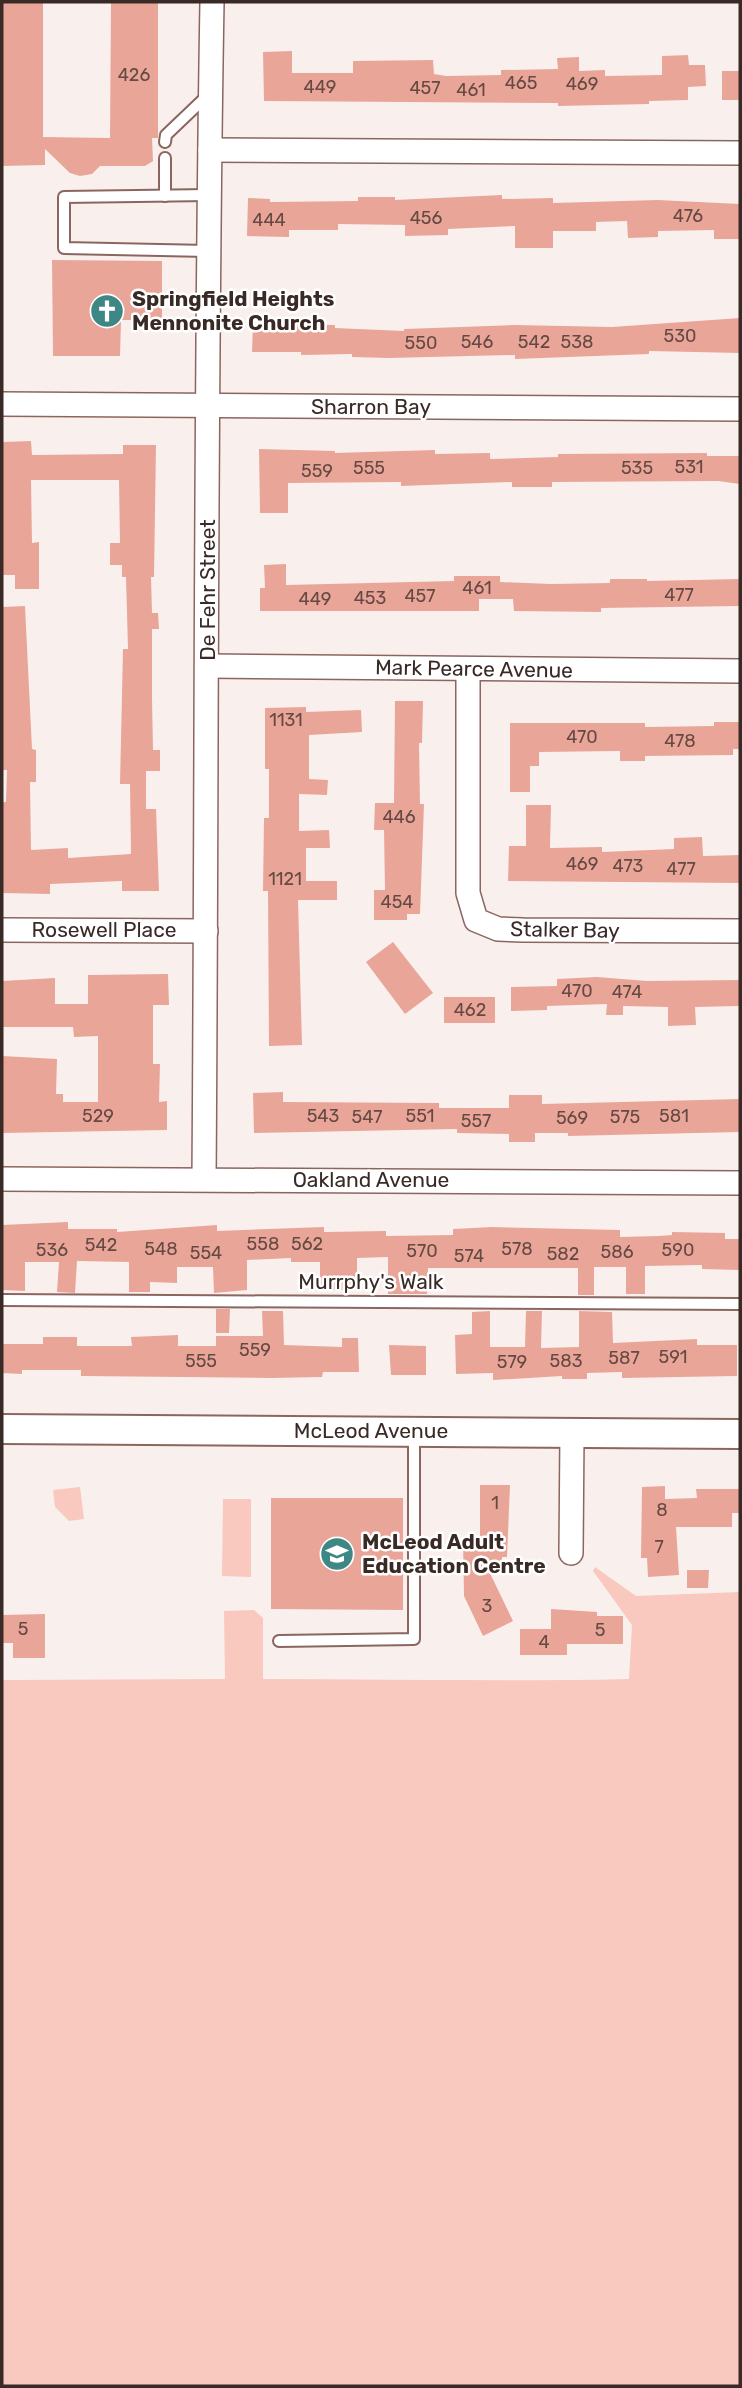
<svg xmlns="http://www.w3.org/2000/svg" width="742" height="2388" font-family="Rubik,sans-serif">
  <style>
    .green { fill: #f9c8be }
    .building { fill: #eaa599 }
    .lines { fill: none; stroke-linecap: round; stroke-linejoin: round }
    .service-casing { stroke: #8b665f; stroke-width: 14 }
    .minor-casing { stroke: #8b665f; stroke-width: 26 }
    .tertiary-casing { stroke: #8b665f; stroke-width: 32 }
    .service { stroke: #fff; stroke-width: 10 }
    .minor { stroke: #fff; stroke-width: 23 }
    .tertiary { stroke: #fff; stroke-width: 28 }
    .labels { text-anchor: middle; stroke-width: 5; stroke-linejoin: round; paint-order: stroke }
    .number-label { font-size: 18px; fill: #654943 }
    .poi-label { font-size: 21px; font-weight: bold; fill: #392a26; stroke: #fff; text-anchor: start }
    .street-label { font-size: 21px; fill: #392a26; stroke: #fff }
  </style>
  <rect width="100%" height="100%" fill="#f9f0ee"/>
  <!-- green -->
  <g class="green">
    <path d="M80,1487L84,1519L69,1521L55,1507L53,1490Z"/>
    <path d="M223,1499H251V1577L222,1576Z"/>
    <path d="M595,1567L636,1596L740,1592V2386H2V1680L225,1679L224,1611L254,1610L263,1618V1679C386,1679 507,1682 629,1679L632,1625L593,1571Z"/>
  </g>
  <!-- building -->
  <g class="building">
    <path d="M2,2H43V137L110,138L111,2H158V138H152L153,161L145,166H100L92,174L80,176L70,173L45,149V165L2,166Z"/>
    <path d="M292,51V73H353V61L433,60L434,74L446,76L501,75V70L558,69L557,58L579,57V71L605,70V76L662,75V56L688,55L689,65H705L706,86L688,87V100L649,101V104L558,106V103L264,101L263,52Z"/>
    <rect x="722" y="71" width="18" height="29"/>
    <path d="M502,195V199L553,198V203L658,200L740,204V239H714V230L658,231V237L628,238L627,221L596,222V231H553V248H515V226L448,229V235L405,236V225L338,224V230H289V237L247,236L248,198L270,199V202L358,201V197H395V200Z"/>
    <path d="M52,260L162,261V320H121L120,356H53Z"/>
    <path d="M740,318V353L649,351V354L515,359V355L389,358L352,357V354L301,355V352H252L253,324L335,325V328L404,331V329L515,325L612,327Z"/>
    <path d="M31,441L32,455L123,454V445H156L154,577H151L152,613H158L159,629H152V698L153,750H160V771H146V809H156L159,891H122V881L50,884V894L2,893V802H6L7,770H2V607L25,606L32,749L36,750V782H30L31,850L68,848V858L131,854L130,784H120L123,649H128L126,577H122V565H110V543H120L119,480H31L32,543L39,542V589H15V575H2L3,442Z"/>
    <path d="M259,449L335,451V453L435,450V454L490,453V459L558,457V454L707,453V456H740V484L718,481L552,482V487H512V482L401,486V482L288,483V513H260Z"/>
    <path d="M286,564V585L454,581V576H500V582L551,584L610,583V579H647V581L740,579V606L601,608V612L514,611L513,599H479V611H260V588H265L264,565Z"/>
    <path d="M395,701H423L422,743H419L420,804H424L420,914H407V920H374V890H385L384,830H374L375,803H394Z"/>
    <path d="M306,707V712L361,710L362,732L309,735V779L328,780L327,795L299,794V831L329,830L330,848H306V881H337V900H298L302,1045L269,1046L268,891H263L264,818H269V769H265V708Z"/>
    <path d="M714,722H740V749H733V755L645,756V761H620V751L539,752V766H530V792H510V723H645V727L714,726Z"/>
    <path d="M526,805H551L550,848L602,847V852L674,849V838L702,837L703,856L740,855V883L508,881L509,846H526Z"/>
    <path d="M393,942L433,993L405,1014L366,962Z"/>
    <path d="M168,974L169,1005H153V1064H160L159,1102L167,1101V1130L2,1133V1056L57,1059L56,1094H63V1102H98V1036L74,1037L73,1027H2V981L55,978V1004H88V975Z"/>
    <path d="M597,977L647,981L740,980V1006L695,1007L696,1025L668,1026V1007L623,1006V1015H606L607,1004L547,1006V1010L511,1011V987L557,986V979Z"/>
    <rect x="444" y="997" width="51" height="26"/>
    <path d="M283,1092V1102L439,1103V1108H509V1095H542V1104L740,1099V1132L568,1136V1133H535V1142H509V1134L457,1133V1129L254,1133L253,1093Z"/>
    <path d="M68,1222V1229H117V1232L217,1225V1231L324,1227V1232L386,1231V1236L453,1235V1229L492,1227L620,1230V1237L659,1236L672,1235V1232L725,1233V1239H740V1270L702,1269V1265L645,1266V1294H626V1267H594V1295H578V1268H428L427,1294H388V1257L357,1258V1290H320V1262H291V1258L247,1260V1290L214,1293L213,1267H177V1283L150,1282V1292H129V1262L77,1261L75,1293L57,1292L59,1262H25V1291L2,1290V1225Z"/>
    <path d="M216,1309H230L229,1333H216Z"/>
    <path d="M262,1311H283L284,1345L342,1347V1338H358L359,1372H323L322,1377L271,1378L81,1376V1370H22V1374L2,1373V1344H43V1337H77V1346H132L131,1337L178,1335V1346H216V1336H263Z"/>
    <path d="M490,1311V1347H525L526,1311H542L541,1348L579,1347V1311L612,1312L613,1343L697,1339V1345H737V1376L622,1378V1372L587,1373V1379H562V1376L493,1380V1373L456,1374L455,1335L472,1334V1312Z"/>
    <path d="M389,1345L426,1346V1375H391Z"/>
    <path d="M480,1485H510L507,1557H502V1565H486L513,1621L483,1636L464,1596L463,1538H480Z"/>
    <path d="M665,1486V1499L697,1498L696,1489H740V1513H732V1527H676L679,1575L648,1577L647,1558H641L642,1487Z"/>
    <path d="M271,1498H403V1610L271,1609Z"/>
    <path d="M687,1570H709L708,1588H687Z"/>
    <path d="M551,1609L597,1612V1616H623V1644H567V1655H520V1629H551Z"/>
    <path d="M45,1614V1658H13V1643H2V1615Z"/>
  </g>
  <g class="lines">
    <!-- service casing -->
    <g class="service-casing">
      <g id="service">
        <path d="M165,142L166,135L208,95"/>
        <path d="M165,196V158"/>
        <path d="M208,251L64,248V197L209,195"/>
        <path d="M2,1300L740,1304"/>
        <path d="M279,1641L414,1639V1434"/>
      </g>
    </g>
    <!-- minor casing -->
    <g class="minor-casing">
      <g id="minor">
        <path d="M210,150L740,153"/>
        <path d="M2,404L740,409"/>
        <path d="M208,666L740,671"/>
        <path d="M468,669V893L476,920L498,929L523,930L740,931"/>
        <path d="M2,930L206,931"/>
        <path d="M2,1179L740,1183"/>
        <path d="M204,1179C207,787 205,394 212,2"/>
        <path d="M571,1553L572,1433"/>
      </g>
    </g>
    <!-- tertiary casing -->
    <g class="tertiary-casing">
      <path id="tertiary" d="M2,1429L740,1434"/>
    </g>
    <!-- service -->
    <use href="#service" class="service"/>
    <!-- minor -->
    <use href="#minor" class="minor"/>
    <!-- tertiary -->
    <use href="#tertiary" class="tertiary"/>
  </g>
  <!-- icons -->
  <defs>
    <g id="church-disc" transform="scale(1.75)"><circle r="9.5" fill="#3f8785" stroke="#fff"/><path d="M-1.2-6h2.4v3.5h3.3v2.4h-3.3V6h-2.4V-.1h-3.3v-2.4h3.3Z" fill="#fff"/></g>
    <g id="school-disc" transform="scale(1.75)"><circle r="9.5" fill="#3f8785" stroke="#fff"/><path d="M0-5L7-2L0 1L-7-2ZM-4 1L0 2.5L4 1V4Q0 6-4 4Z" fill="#fff"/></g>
  </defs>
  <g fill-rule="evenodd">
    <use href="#church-disc" x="107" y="311"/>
    <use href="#school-disc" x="337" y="1554"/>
  </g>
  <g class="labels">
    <!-- number labels -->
    <g class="number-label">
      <text x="134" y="81">426</text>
      <text x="521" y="89">465</text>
      <text x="582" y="90">469</text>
      <text x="320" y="93">449</text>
      <text x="425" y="94">457</text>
      <text x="471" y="96">461</text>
      <text x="688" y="222">476</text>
      <text x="426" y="224">456</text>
      <text x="269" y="226">444</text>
      <text x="680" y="342">530</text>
      <text x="477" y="348">546</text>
      <text x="534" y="348">542</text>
      <text x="577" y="348">538</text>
      <text x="421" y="349">550</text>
      <text x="689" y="473">531</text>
      <text x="369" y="474">555</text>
      <text x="637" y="474">535</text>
      <text x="317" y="477">559</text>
      <text x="477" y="594">461</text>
      <text x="679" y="601">477</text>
      <text x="420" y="602">457</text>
      <text x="370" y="604">453</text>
      <text x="315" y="605">449</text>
      <text x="286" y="726">1131</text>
      <text x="582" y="743">470</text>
      <text x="680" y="747">478</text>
      <text x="399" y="823">446</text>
      <text x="582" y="870">469</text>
      <text x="628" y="872">473</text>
      <text x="681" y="875">477</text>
      <text x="285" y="885">1121</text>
      <text x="397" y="908">454</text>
      <text x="577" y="997">470</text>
      <text x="627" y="998">474</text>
      <text x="470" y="1016">462</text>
      <text x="98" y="1122">529</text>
      <text x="323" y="1122">543</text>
      <text x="420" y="1122">551</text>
      <text x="674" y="1122">581</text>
      <text x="367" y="1123">547</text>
      <text x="625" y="1123">575</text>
      <text x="572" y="1124">569</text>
      <text x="476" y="1127">557</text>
      <text x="263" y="1250">558</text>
      <text x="307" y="1250">562</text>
      <text x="101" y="1251">542</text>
      <text x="161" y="1255">548</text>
      <text x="517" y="1255">578</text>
      <text x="52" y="1256">536</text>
      <text x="678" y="1256">590</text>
      <text x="422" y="1257">570</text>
      <text x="617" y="1258">586</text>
      <text x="206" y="1259">554</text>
      <text x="563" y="1260">582</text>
      <text x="469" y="1262">574</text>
      <text x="255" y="1356">559</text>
      <text x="673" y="1363">591</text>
      <text x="624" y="1364">587</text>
      <text x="201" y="1367">555</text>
      <text x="566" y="1367">583</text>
      <text x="512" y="1368">579</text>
      <text x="495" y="1509">1</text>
      <text x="662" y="1516">8</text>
      <text x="659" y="1553">7</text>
      <text x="487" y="1612">3</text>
      <text x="23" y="1635">5</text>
      <text x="600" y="1636">5</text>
      <text x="544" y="1648">4</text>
    </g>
    <!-- poi labels -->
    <g class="poi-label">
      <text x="132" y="306">Springfield Heights<tspan x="132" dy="24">Mennonite Church</tspan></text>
      <text x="362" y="1549">McLeod Adult<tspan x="362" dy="24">Education Centre</tspan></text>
    </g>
    <!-- street labels -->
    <g class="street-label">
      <text x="371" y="414">Sharron Bay</text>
      <text transform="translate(208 590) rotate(-90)" y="7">De Fehr Street</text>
      <text transform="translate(474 669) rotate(1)" y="7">Mark Pearce Avenue</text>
      <text x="104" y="937">Rosewell Place</text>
      <text transform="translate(565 930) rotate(1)" y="7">Stalker Bay</text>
      <text x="371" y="1187">Oakland Avenue</text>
      <text x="371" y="1289">Murrphy's Walk</text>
      <text x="371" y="1438">McLeod Avenue</text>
    </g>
  </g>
  <!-- border -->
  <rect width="742" height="2388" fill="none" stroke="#392a26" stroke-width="7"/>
</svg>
